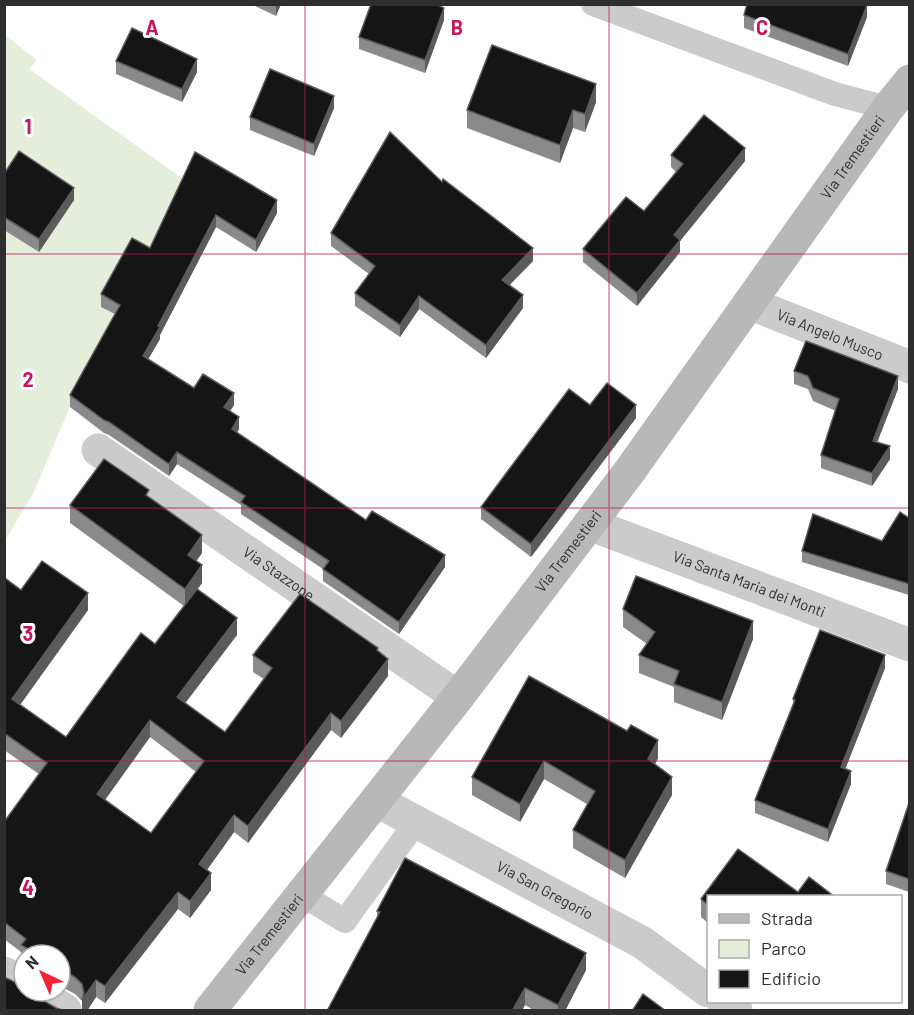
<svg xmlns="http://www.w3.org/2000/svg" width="914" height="1015" font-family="Barlow,sans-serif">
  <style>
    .green { fill: #e5eddb }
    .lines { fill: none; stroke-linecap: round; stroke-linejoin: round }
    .lane { stroke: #cbcbcb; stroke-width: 24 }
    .street { stroke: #cbcbcb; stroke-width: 33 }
    .secondary { stroke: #b8b8b8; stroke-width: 33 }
    .wall { fill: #8a8a8a; fill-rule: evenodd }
    .shaded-wall { fill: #5b5b5b }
    .building { fill: #151515; stroke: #5b5b5b; stroke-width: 1.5; fill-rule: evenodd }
    .grid { fill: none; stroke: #c2185b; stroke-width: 1.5; stroke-opacity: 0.55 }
    .labels { text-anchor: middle; stroke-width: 6; stroke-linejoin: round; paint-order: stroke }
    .street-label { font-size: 15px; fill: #2e2e2e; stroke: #fff }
    .grid-label { font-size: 20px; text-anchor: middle; font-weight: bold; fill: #c2185b; stroke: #fff; stroke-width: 6; stroke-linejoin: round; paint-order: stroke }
  </style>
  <rect width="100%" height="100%" fill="#fff"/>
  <!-- green -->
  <path class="green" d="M5,35L37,60L29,69L187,182L70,407L33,494L5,540Z"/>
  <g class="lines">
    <!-- lane -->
    <g class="lane">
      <path d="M593,4L835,94L888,108"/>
      <path d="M302,895L345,921L416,822"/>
    </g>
    <!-- street -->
    <g class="street">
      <path id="s1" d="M749,303L910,367"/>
      <path id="s2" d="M98,450L458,697"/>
      <path id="s3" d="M589,524L910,645"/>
      <path id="s4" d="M377,801L643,943L708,991"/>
      <path d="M4,973L24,985"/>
      <path d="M33,991L65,1010"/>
      <path d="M723,1002L736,1010"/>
    </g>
    <!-- secondary -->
    <path class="secondary" id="s5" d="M210,1010L458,697L629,472L888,108L910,81"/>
  </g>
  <!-- wall -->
  <g class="wall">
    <path d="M251,4H281L276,16Z"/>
    <path d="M744,15L867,17L848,66L744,28Z"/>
    <path d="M444,20L425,73L359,49V37Z"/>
    <path d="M116,61L197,72L182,102L116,74Z"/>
    <path d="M596,102L585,132L573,128L560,163L467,128V110Z"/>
    <path d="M334,108L314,156L250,130V117Z"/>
    <path d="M195,152L277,213L256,252L216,227L160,335V339L148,359L194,388L234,405L230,411L239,429L237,433L366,520L445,567L399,634L323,581V569L241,514V505L177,464L169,476L109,435L104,433L70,407V395L115,314L101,307V294L150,248Z"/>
    <path d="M671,155L745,161L680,241V252L637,306L583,262V249L644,211L676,172L671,167Z"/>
    <path d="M4,174L74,200L39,252L4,230Z"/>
    <path d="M442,182L533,261L509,285L523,308L486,358L419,309L400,337L355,306V293L369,274L331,246V233Z"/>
    <path d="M794,371L898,389L877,442L890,459L872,486L821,468V455L836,411L813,401L808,389L794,384Z"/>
    <path d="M590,405L636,418L531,557L481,519V507Z"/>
    <path d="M149,497L202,553L196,561L202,583L197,589L237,635L185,703L225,732L264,679L253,672V655L378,651L388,676L341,738L331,730L248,843L234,832L207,870L211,890L190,918L178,909L105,1003L96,997L87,1011H82V1001L75,994L60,986V955H24V963L21,962V952L4,939V822L39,774L4,750V580L21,590L88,610L20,705L66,737L155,644L184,606L70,523V505ZM150,737L196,772L151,833L105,800Z"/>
    <path d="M909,518V595L802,562V551L882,541Z"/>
    <path d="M623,609L753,639L722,720L674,702V687L639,673V655L647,644L623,627Z"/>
    <path d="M885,668L845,769L851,784L828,842L755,813V800L793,704V699Z"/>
    <path d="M529,676L658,758L655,764L672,795L625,878L573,848V830L587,804L544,779L520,822L472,795V777Z"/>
    <path d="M909,803V892L886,884V871Z"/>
    <path d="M738,849L798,892L809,877L835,897H708V923L701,917V899Z"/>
    <path d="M377,911L586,970L565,1011H535L377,918Z"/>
  </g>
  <!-- shaded-wall -->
  <g class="shaded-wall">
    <path d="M276,4H281L276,16Z"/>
    <path d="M867,5V17L848,66V54Z"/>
    <path d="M444,8V20L425,73V60Z"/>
    <path d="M197,59V72L182,102V89Z"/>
    <path d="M596,84V102L585,132V114Z"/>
    <path d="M334,96V108L314,156V144Z"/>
    <path d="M573,110V128L560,163V145Z"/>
    <path d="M745,148V161L680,241V252L637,306V293L674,235Z"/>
    <path d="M74,188V200L39,252V239Z"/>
    <path d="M277,200V213L256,252V240Z"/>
    <path d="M216,215V227L160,335V339L143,368V356Z"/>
    <path d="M533,248V261L502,293V280Z"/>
    <path d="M523,295V308L486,358V345Z"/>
    <path d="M419,296V309L400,337V325Z"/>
    <path d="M898,376V389L873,453V441Z"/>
    <path d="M234,393V405L224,420V407Z"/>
    <path d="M636,405V418L531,557V544Z"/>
    <path d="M239,417V429L232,441V429Z"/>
    <path d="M890,446V459L872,486V473Z"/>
    <path d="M177,452V464L169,476V464Z"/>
    <path d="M202,535V553L188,573V555Z"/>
    <path d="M445,555V567L399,634V622Z"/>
    <path d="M202,565V583L185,607V589Z"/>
    <path d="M88,593V610L12,716V699Z"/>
    <path d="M237,618V635L177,714V697Z"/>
    <path d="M753,621V639L722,720V702Z"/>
    <path d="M885,655V668L841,780V767Z"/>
    <path d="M388,659V676L341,738V721Z"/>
    <path d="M331,713V730L248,843V826Z"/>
    <path d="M150,720V737L97,811V794Z"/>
    <path d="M658,740V758L648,777V759Z"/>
    <path d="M544,761V779L520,822V804Z"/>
    <path d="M851,771V784L828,842V829Z"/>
    <path d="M672,777V795L625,878V860Z"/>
    <path d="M234,815V832L199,881V864Z"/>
    <path d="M211,873V890L190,918V901Z"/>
    <path d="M178,892V909L105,1003V986Z"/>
    <path d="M586,953V970L565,1011H558V1005Z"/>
    <path d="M96,980V997L87,1011H82V1000Z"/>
    <path d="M525,988V1005L522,1011H512Z"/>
  </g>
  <!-- building -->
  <g class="building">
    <path d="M371,4H436L444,8L425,60L359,37Z"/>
    <path d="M747,4H866L867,5L848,54L744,15Z"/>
    <path d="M132,28L197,59L182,89L116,61Z"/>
    <path d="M492,45L596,84L585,114L573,110L560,145L467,110Z"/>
    <path d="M270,69L334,96L314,144L250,117Z"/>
    <path d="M704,115L745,148L674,235L680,240L637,293L583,249L626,197L644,211L683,164L671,155Z"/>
    <path d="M390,132L442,182L443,179L533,248L502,280L523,295L486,345L419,296L400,325L355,293L375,266L331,233Z"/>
    <path d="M19,151L74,188L39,239L4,217V174Z"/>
    <path d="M195,152L277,200L256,240L216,215L158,326L160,327L143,356L194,388L203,374L234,393L224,407L239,417L232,429L366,520L372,511L445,555L399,622L323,569L329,561L241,502L245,496L177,452L169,464L109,422L104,420L70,395L120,305L101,294L132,238L150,248Z"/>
    <path d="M806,341L898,376L873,441L890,446L872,473L821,455L839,399L813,388L808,376L794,371Z"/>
    <path d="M607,383L636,405L531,544L481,507L569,389L590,405Z"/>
    <path d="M104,459L149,490L146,495L202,535L188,555L202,565L185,589L70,505Z"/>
    <path d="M900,512L909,518V584L802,551L813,514L882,541Z"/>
    <path d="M42,561L88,593L12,699L66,737L141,633L155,644L197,589L237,618L177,697L225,732L272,668L253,655L300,594L378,648L377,650L388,659L341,721L331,713L248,826L234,815L199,864L211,873L190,901L178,892L105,986L96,980L82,1000L84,993L82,984L75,977L60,969V955H37L34,952L21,945L26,939L4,922V822L47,763L4,733V580L6,579L21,590ZM150,720L204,761L151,833L97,794Z"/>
    <path d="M636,576L753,621L722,702L674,684L679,671L639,655L655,632L623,609Z"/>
    <path d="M820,630L885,655L841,767L851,771L828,829L755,800L795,700L793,699Z"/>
    <path d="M529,676L627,731L631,725L658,740L648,759L672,777L625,860L573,830L595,791L544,761L520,804L472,777Z"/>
    <path d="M909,803V879L886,871Z"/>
    <path d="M738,849L798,892L809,877L835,897H708V905L701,899Z"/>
    <path d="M405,858L586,953L558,1005L525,988L512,1011H327L380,912L377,911Z"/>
    <path d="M4,977L19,984L24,989V991H27L56,1008L65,1011H4Z"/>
    <path d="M643,994L666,1011H632Z"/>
  </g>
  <!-- grid -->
  <path class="grid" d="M305,4V1010M609,4V1010M4,254H910M4,508H910M4,761H910"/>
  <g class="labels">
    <!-- street labels -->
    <g class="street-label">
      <text dy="5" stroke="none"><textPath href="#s5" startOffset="1068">Via Tremestieri</textPath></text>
      <text dy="5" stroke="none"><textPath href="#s1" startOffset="87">Via Angelo Musco</textPath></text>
      <text dy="5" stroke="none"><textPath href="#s5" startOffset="582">Via Tremestieri</textPath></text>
      <text dy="5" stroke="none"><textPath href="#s2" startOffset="219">Via Stazzone</textPath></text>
      <text dy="5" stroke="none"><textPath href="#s3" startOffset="171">Via Santa Maria dei Monti</textPath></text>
      <text dy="5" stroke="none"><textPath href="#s4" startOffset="190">Via San Gregorio</textPath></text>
      <text dy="5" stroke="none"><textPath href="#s5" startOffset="96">Via Tremestieri</textPath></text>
    </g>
  </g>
  <g class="grid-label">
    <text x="152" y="35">A</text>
    <text x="457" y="35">B</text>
    <text x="762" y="35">C</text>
    <text x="28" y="134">1</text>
    <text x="28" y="387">2</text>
    <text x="28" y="641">3</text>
    <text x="28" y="895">4</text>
  </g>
  <!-- border -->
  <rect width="914" height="1015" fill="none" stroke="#2e2e2e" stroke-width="12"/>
  <!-- legend -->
  <rect x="707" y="895" width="195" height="108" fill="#ffffff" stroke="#ababab" stroke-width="1.5"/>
  <rect x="719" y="914" width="30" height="9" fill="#b8b8b8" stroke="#ababab" stroke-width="1.5"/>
  <text x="761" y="925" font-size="18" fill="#2e2e2e">Strada</text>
  <rect x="719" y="940" width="30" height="18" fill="#e5eddb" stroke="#ababab" stroke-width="1.5"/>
  <text x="761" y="955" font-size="18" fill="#2e2e2e">Parco</text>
  <rect x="719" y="970" width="30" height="18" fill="#151515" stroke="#ababab" stroke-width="1.5"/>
  <text x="761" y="985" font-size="18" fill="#2e2e2e">Edificio</text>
  <!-- north arrow -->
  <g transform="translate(42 973) rotate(316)"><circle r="28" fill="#ffffff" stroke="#ababab" stroke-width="1.5"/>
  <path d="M0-4.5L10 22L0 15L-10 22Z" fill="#f42233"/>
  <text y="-9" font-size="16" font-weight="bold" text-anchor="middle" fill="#2e2e2e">N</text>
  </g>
</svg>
